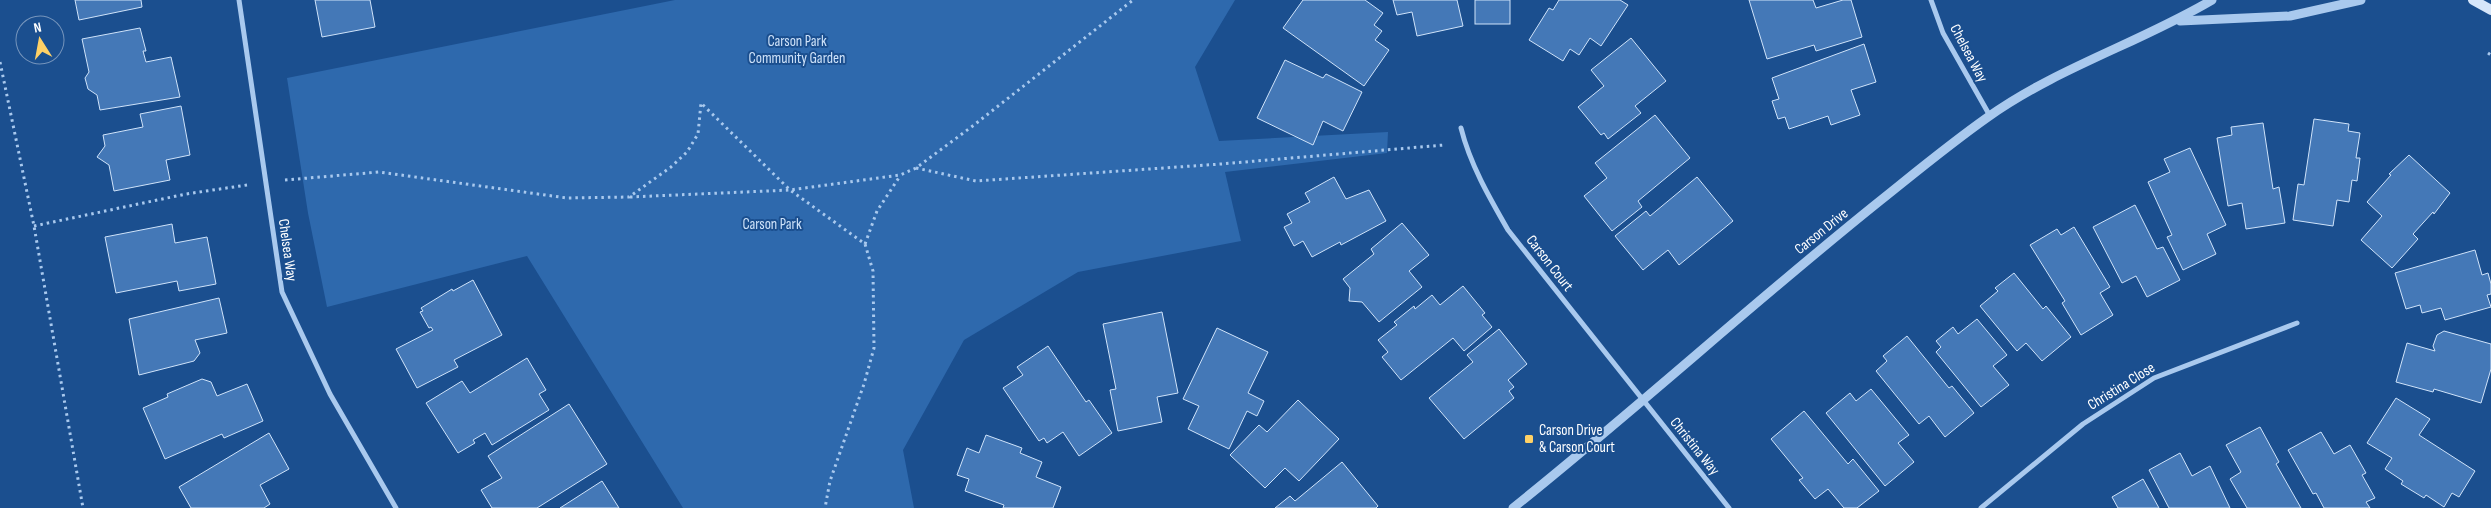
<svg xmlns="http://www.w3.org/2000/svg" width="2491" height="508" font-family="'Sofia Sans Condensed',sans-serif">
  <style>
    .green { fill: #2e69ad }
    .building { fill: #4478b7; stroke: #cfe3fa }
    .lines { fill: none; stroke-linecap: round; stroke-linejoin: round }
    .path { stroke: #a9c9ee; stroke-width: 3; stroke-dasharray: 2.5 4; stroke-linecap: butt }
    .minor { stroke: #a9c9ee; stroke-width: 5 }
    .tertiary { stroke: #a9c9ee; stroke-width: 9 }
    .secondary { stroke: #d6e6fa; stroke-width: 10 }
    .poi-dot { fill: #ffd166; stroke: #1b4f8f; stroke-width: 2 }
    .labels { text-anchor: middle; stroke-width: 4; stroke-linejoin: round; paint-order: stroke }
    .park-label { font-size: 15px; fill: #cfe3fa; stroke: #1b4f8f }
    .street-label { font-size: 15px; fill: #fff; stroke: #1b4f8f }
    .poi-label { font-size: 15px; fill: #fff; stroke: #1b4f8f; text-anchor: start }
  </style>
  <rect width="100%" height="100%" fill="#1b4f8f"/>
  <!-- green -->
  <path class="green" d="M675,0H1235L1195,67L1219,141L1388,132L1387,153L1225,172L1241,241L1078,272L964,340L903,450L914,508H683L527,256L327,307L308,213L287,78Z"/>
  <!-- building -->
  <g class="building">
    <path d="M75,0H141L142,7L79,20Z"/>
    <path d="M315,0H370L375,27L322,37Z"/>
    <path d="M1303,0H1365L1383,13L1374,25L1382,31L1375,40L1389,50L1364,86L1283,28Z"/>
    <path d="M1393,0H1457L1463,26L1417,36L1412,12L1397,15Z"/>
    <rect x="1475" y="0" width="35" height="24"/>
    <path d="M1559,0H1620L1628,5L1601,46L1590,38L1579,55L1570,49L1563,61L1529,40L1549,8L1553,10Z"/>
    <path d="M1749,0H1813L1816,8L1843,0H1851L1862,37L1816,51L1814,45L1767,59Z"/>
    <path d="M140,28L146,51H143L146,62L171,57L180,97L100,110L97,95L88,89L85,78L89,72L82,39Z"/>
    <path d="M1631,38L1666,81L1635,106L1641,113L1608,139L1604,133L1601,135L1578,107L1604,86L1591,70Z"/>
    <path d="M1864,44L1876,82L1851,90L1860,115L1831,125L1828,116L1789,129L1785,117L1778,119L1772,101L1779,99L1772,78Z"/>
    <path d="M1285,60L1323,78L1326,74L1362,92L1343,131L1323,121L1313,145L1257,118Z"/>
    <path d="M181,106L190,155L166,160L170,180L114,191L109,165L97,157L105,146L103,135L143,127L140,114Z"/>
    <path d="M1655,115L1690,158L1638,201L1642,207L1612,231L1584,196L1607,178L1595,163Z"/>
    <path d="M2314,119L2349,124L2348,131L2360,133L2356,158H2360L2357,181L2352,180L2349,202L2337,200L2333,226L2293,220L2298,184L2304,185Z"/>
    <path d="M2263,123L2273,189L2279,187L2285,223L2246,229L2242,203L2228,206L2217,138L2232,135L2231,127Z"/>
    <path d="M2190,148L2226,225L2207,234L2216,254L2183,270L2167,237L2172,235L2148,182L2170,172L2164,159Z"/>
    <path d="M2409,155L2450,193L2434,214L2433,212L2413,234L2418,239L2392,268L2361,240L2382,216L2367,202L2391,175L2389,174Z"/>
    <path d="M1334,177L1346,199L1369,190L1386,221L1341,245L1340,242L1312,257L1303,241L1294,246L1284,227L1292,223L1287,214L1310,202L1305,193Z"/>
    <path d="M1697,177L1733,221L1679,265L1668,250L1643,270L1615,236L1646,211L1650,216Z"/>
    <path d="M2135,205L2157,249L2163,247L2180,280L2147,297L2136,276L2122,283L2093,227Z"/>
    <path d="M1402,223L1429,255L1409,271L1422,287L1379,322L1362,302L1349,301L1350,288L1343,279L1374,254L1371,249Z"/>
    <path d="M172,224L175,243L207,237L216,284L179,291L177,281L116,293L105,237Z"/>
    <path d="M2074,227L2110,287L2100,293L2113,315L2081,335L2062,303L2065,301L2030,245L2057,229L2061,235Z"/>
    <path d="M2475,250L2482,275L2488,273L2491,284V294L2487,295L2491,307L2445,320L2441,308L2422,313L2420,305L2406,309L2395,273Z"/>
    <path d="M2014,273L2043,309L2046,306L2071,337L2042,361L2026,343L2017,351L1980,306L1998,291L1995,288Z"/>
    <path d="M473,280L502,335L454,360L458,367L417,388L396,349L433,330L431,327L429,328L420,312L423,311L421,308L452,289L453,291Z"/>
    <path d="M1463,286L1485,313L1482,315L1492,327L1464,351L1453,338L1401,380L1382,357L1388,352L1378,340L1397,325L1394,322L1414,306L1415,309L1432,295L1440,305Z"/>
    <path d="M219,298L227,333L195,340L200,353L194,361L139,375L129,319Z"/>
    <path d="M1162,312L1178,393L1157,397L1162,422L1118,431L1110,390L1116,389L1103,324Z"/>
    <path d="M1977,319L2007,355L1993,366L2009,385L1981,407L1936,352L1941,347L1936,341L1953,327L1958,334Z"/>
    <path d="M1217,328L1268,352L1248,393L1264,401L1257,416L1247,411L1229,449L1188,429L1199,406L1183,399Z"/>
    <path d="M1499,329L1527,364L1508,380L1514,387L1509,391L1514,398L1464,439L1429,398L1473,362L1467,355Z"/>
    <path d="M2444,331L2491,344V369L2481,403L2434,389L2433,392L2396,382L2407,343L2435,351L2433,346L2437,335Z"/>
    <path d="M1907,336L1949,388L1952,386L1974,413L1945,437L1929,416L1919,424L1876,371L1887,361L1883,356Z"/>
    <path d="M1048,346L1086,402L1089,400L1112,433L1079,456L1063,432L1047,443L1044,438L1039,441L1003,388L1023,375L1017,367Z"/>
    <path d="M527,358L546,390L539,394L549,410L492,445L485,433L473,440L475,443L458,453L426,403L462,381L470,393Z"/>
    <path d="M202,379L211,382L217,396L247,384L263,421L224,438L222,434L165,459L143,408L168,397L167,394Z"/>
    <path d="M1871,389L1909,435L1898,443L1914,462L1885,486L1826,413L1850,393L1856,401Z"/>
    <path d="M2396,398L2430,419L2419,435L2475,471L2459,497L2452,493L2444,507L2426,495L2424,498L2401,484L2403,481L2385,469L2392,458L2367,443Z"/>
    <path d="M1298,400L1339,439L1299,481L1285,468L1265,488L1230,455L1259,425L1267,432Z"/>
    <path d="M569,404L607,464L537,508H492L481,490L502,478L488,456Z"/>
    <path d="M1804,411L1848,464L1853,459L1879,491L1857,508H1844L1828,489L1815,499L1799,480L1803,478L1771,439Z"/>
    <path d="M2260,427L2279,462L2276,464L2301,508H2247L2230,479L2241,472L2226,445Z"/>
    <path d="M2321,432L2334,454L2350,445L2366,473L2362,475L2375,498L2366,502L2370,508H2324L2316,493L2313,494L2288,450Z"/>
    <path d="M269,433L289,469L260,485L270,504L264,508H191L179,487Z"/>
    <path d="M986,435L1022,448L1020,453L1042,462L1036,477L1061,487L1053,508H1003L1004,505L965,491L969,479L957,475L967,448L979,453Z"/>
    <path d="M2180,453L2192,476L2210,466L2230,508H2169L2149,470Z"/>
    <path d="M1342,462L1378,506L1376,508H1275L1290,496L1295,501Z"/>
    <path d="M2143,479L2159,508H2118L2112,497Z"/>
    <path d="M602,481L619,508H560Z"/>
  </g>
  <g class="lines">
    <!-- path -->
    <g class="path">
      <path d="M2488,53L2491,55"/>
      <path d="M0,62L34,226L83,508"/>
      <path d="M916,168L976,181L1221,164L1444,145"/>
      <path d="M285,180L379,172L567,198L629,197L671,167L687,152L698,134L701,103L790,190L865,244L873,271L874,348L864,384L830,481L825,508"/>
      <path d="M630,197L790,190L900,175L916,168L974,125L1133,0"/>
      <path d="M34,226L186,194L247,185"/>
      <path d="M865,244L877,211L900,176"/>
    </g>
    <!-- minor -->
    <g class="minor">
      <path d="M239,0L282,292L330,394L396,508"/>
      <path d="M1931,0L1943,33L1990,116"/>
      <path d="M1461,128C1470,164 1489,197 1508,230L1729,508"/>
      <path d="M1981,508L2083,424L2154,378L2297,323"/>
    </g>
    <!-- tertiary -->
    <g class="tertiary">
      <path d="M2180,21L2290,16L2361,0"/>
      <path d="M1513,508C1638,408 1756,300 1881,200C1916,172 1951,143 1988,117C2057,68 2139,43 2212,0"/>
    </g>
    <!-- secondary -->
    <path class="secondary" d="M2473,0L2491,10"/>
  </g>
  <!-- markers -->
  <rect class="poi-dot" x="1524" y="434" width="10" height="10" rx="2.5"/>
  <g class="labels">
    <!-- park labels -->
    <g class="park-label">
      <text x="797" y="46">Carson Park<tspan x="797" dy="17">Community Garden</tspan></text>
      <text x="772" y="229">Carson Park</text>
    </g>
    <!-- street labels -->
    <g class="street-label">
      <text transform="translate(1969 53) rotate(62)" y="5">Chelsea Way</text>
      <text transform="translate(1821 231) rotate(-39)" y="5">Carson Drive</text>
      <text transform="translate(288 250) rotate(82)" y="5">Chelsea Way</text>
      <text transform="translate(1550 263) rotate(52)" y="5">Carson Court</text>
      <text transform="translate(2121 386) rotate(-32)" y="5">Christina Close</text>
      <text transform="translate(1695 446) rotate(51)" y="5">Christina Way</text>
    </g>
    <!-- poi labels -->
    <g class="poi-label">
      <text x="1539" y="435">Carson Drive<tspan x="1539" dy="17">&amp; Carson Court</tspan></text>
    </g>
  </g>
  <!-- north arrow -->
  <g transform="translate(40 40) rotate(349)"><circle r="24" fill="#1b4f8f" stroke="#7695bc"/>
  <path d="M0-4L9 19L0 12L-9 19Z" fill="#ffd166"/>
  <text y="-8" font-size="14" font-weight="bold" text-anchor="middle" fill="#ffffff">N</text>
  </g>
</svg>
